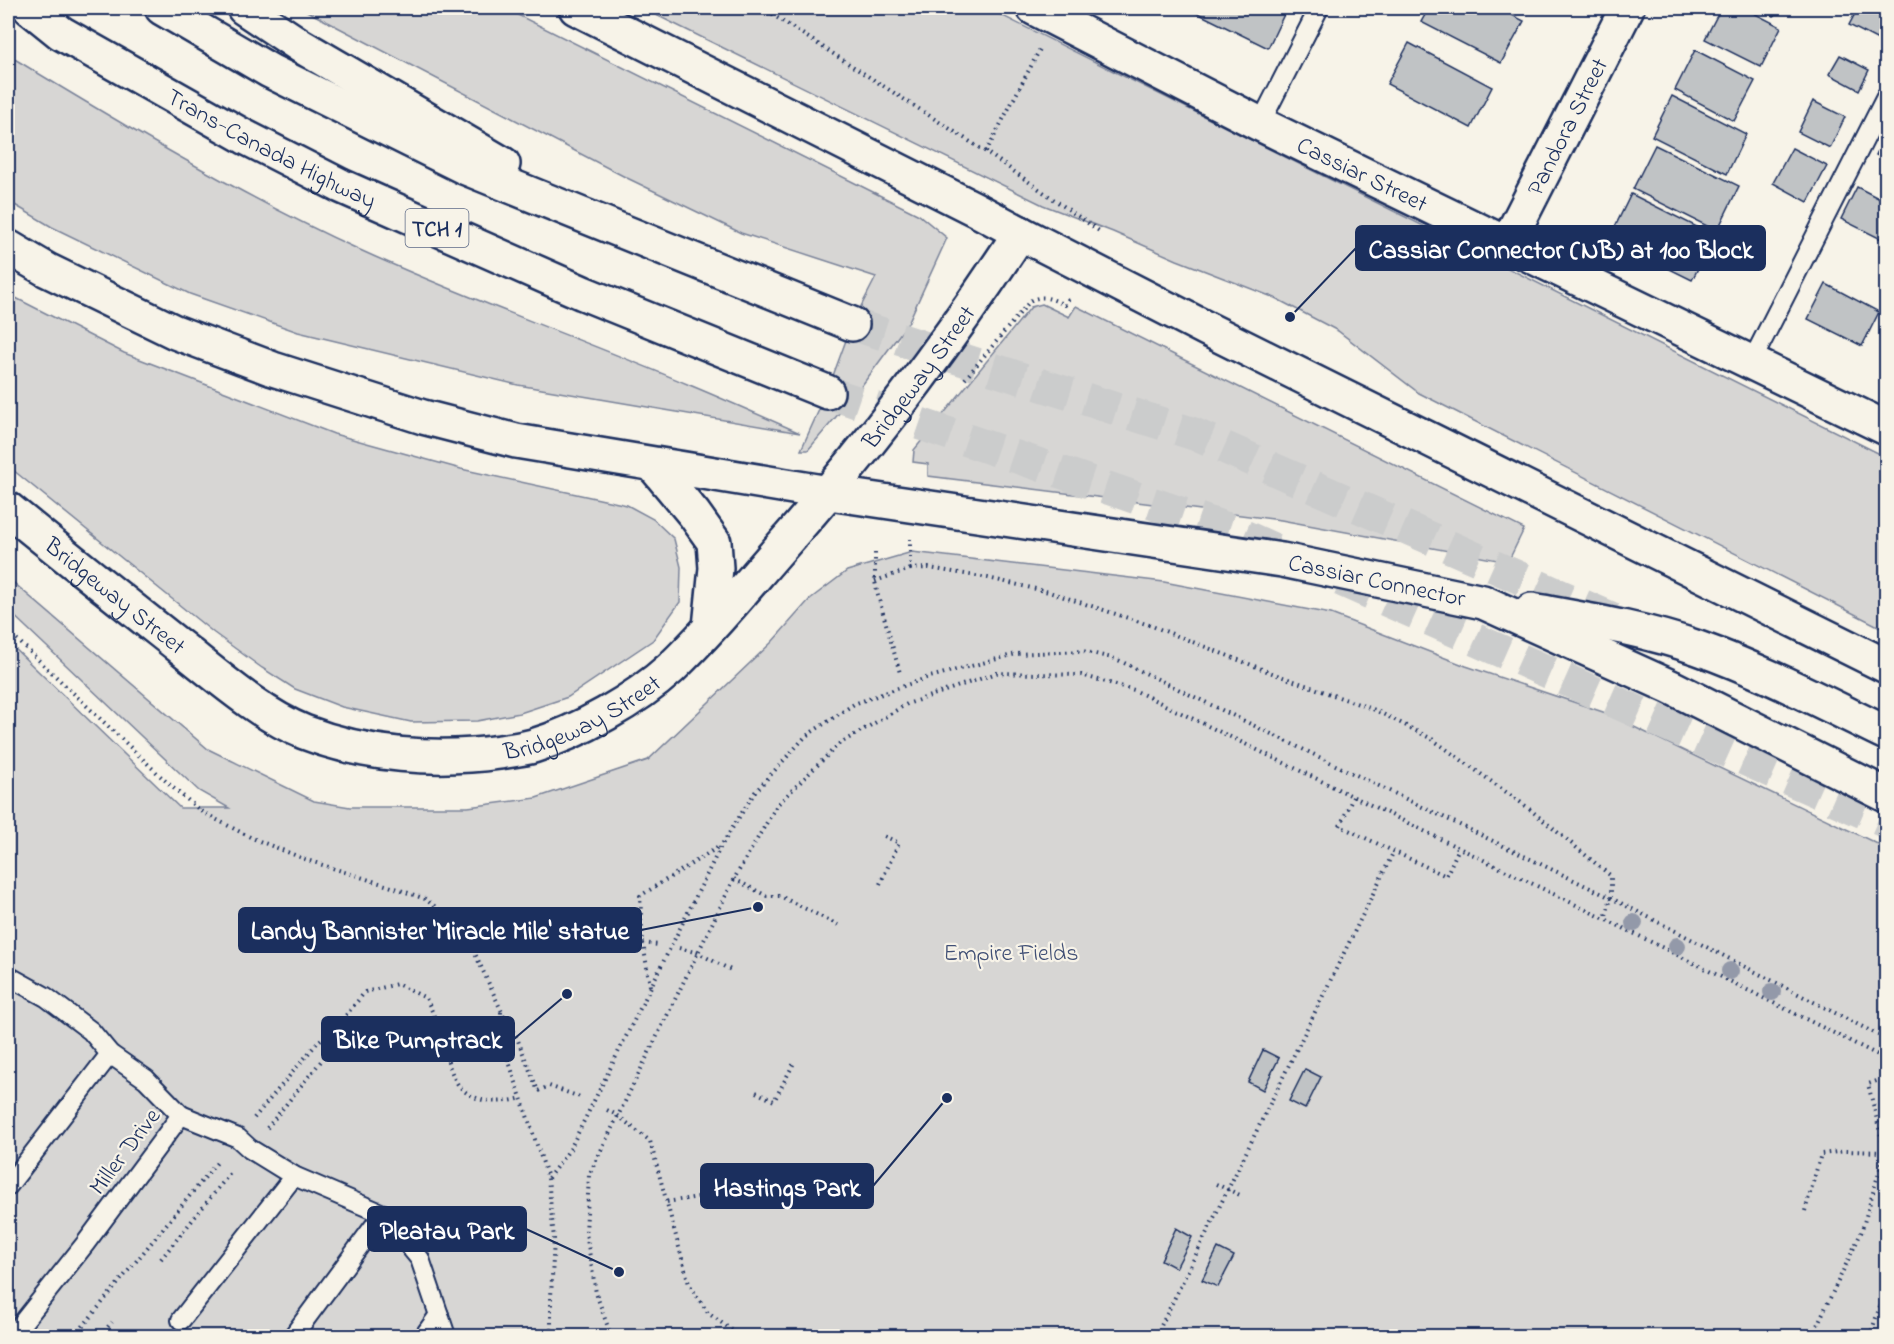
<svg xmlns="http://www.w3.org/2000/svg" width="1894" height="1344" font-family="'Indie Flower',sans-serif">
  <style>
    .green { fill: #d7d6d4; stroke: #798299; stroke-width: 1.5 }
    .building { fill: #c0c3c5; stroke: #1b2f5e; stroke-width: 1.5 }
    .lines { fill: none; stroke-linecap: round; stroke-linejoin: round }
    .highway-tunnel { stroke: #cbcccc; stroke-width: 33; stroke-dasharray: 33 16; stroke-linecap: butt }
    .lane-casing { stroke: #1b2f5e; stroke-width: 22 }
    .street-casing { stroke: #1b2f5e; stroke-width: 38 }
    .secondary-casing { stroke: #1b2f5e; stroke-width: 38 }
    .primary-casing { stroke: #1b2f5e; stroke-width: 38 }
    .highway-casing { stroke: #1b2f5e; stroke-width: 38 }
    .path { stroke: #1b2f5e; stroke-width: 4; stroke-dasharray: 1.5 4.5; stroke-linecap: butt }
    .lane { stroke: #f7f3e8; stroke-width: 18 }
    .street { stroke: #f7f3e8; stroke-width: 33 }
    .secondary { stroke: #f7f3e8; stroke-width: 33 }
    .primary { stroke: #f7f3e8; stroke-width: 33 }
    .highway { stroke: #f7f3e8; stroke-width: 33 }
    .tree { fill: #9399a9 }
    .labels { text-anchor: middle; stroke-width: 4.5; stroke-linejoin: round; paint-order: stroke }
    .shield { fill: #f7f3e8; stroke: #5d6a87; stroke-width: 1.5 }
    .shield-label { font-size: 22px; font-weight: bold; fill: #1b2f5e }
    .street-label { font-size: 24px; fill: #1b2f5e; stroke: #f7f3e8 }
    .park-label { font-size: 24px; fill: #415076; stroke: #f7f3e8 }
    .leader { fill: none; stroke: #1b2f5e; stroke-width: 2 }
    .callout-dot { fill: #1b2f5e; stroke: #f7f3e8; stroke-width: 2 }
    .callout { fill: #1b2f5e; stroke: #1b2f5e; stroke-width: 2 }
    .callout-label { font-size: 26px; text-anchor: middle; font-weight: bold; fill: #fff }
  </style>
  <rect width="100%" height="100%" fill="#f7f3e8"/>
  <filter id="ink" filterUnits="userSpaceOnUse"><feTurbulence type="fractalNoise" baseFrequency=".0167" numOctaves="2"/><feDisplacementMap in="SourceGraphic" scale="12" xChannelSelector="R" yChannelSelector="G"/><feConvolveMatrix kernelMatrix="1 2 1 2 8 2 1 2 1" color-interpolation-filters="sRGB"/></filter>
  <g filter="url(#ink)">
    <!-- green -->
    <g class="green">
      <path d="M301,8H504L919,215L947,238L908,323L857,392L808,450H801L827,392L852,324L876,277L741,233L627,178Z"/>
      <path d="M642,8H987L1886,457V630L1419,393L1338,331L1275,298L1177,260L1113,232L1043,205Z"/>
      <path d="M8,55C123,125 238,194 360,250C469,300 582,339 692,386C728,401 764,417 800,433L518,385L298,332L190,294L52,227L8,201Z"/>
      <path d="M8,294L124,353L334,434L461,469L627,505L653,519L674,539L681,567L680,602L653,640L568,697L520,713L477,721L411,722L342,707L295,689L262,668L214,633L8,466Z"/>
      <path d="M1042,304L1069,317L1076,306L1524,529L1508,562L1281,520L928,476V464L913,462L914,450L1031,307Z"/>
      <path d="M912,552L1164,582L1331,614L1466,666L1603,712L1886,848V1336H8V642L180,808H229L199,791L8,610V578L208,749L314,801L350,807H468L536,798L648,760L772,642L810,599L847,571Z"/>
    </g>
    <!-- building -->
    <g class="building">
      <path d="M1190,8H1287L1268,48L1189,9Z"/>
      <path d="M1429,8H1498L1524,21L1501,63L1421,22Z"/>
      <path d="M1721,8H1744L1781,27L1761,67L1705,39Z"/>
      <path d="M1758,8H1779L1774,16Z"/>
      <path d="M1858,8H1867L1886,17V34L1882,42L1849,25Z"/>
      <path d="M1409,43L1492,87L1471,128L1387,84Z"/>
      <path d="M1695,50L1755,81L1734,121L1675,90Z"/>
      <path d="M1840,55L1869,70L1859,90L1829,74Z"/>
      <path d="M1672,96L1746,134L1727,174L1652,136Z"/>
      <path d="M1813,101L1845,117L1830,148L1798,132Z"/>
      <path d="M1886,134V160L1876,155Z"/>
      <path d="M1655,145L1739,186L1717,231L1633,189Z"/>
      <path d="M1792,148L1827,166L1808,202L1773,183Z"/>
      <path d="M1857,187L1886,202V227L1881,239L1841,219Z"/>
      <path d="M1631,194L1715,236L1692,280L1609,239Z"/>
      <path d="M1826,284L1879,312L1862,346L1808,319Z"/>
      <path d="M1263,1050L1279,1058L1263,1090L1248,1082Z"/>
      <path d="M1305,1069L1321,1077L1305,1109L1289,1101Z"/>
      <path d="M1176,1228L1192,1237L1176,1268L1161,1260Z"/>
      <path d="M1218,1248L1234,1256L1218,1287L1202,1280Z"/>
    </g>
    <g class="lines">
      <!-- highway-tunnel -->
      <g class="highway-tunnel">
        <path d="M852,324L1194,434L1613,619"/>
        <path d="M827,392L1233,531L1288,556"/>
        <path d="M1341,580L1886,822"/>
      </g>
      <!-- lane casing -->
      <g class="lane-casing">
        <g id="lane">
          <path d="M1260,124L1319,8"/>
          <path d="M1751,363L1886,97"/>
          <path d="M8,976L46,997L91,1031L110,1054L146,1079L181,1115L85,1244L12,1336"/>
          <path d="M181,1115L238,1138L250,1149L294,1176L383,1214L420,1259L446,1336"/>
          <path d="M8,1186L110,1054"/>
          <path d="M181,1320L294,1176"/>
          <path d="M293,1336L383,1214"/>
          <path d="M424,1336L439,1315"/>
        </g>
      </g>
      <!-- street casing -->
      <g class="street-casing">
        <g id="street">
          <path id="s1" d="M1034,8L1260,124L1886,428"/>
          <path id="s2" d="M1507,244L1627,8"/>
        </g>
      </g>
      <!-- secondary casing -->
      <g class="secondary-casing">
        <g id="secondary">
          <path id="s3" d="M8,509C64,555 121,600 179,646C216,675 261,715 304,732C366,756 436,761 500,752C511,750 523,749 533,746C579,732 636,700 671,668C713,628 749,583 787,540C872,444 950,340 1020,233"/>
        </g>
      </g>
      <!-- primary casing -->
      <g class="primary-casing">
        <g id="primary">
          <path d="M1020,233L1207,329L1886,666"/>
          <path id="s4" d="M829,493L1282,560L1483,602L1671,687L1886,795"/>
          <path d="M1532,610C1587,620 1644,629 1698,648C1763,671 1824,703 1886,733"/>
        </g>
      </g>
      <!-- highway casing -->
      <g class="highway-casing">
        <g id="highway">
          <path id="s5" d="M30,8L61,33L245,137L341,186L583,293L827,392"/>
          <path d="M162,8L270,71L466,168L852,324"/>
          <path d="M244,8L301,46L503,164"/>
          <path d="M576,8L975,209L1020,233"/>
          <path d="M8,247L47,270L175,332L273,369L423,417L516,441L829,493"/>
          <path d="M654,466L694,514L714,542L716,568L710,627"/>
        </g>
      </g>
      <!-- path -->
      <g class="path">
        <path d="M762,8L986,152L1102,233"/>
        <path d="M986,152L1040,49"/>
        <path d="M965,379L1030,301C1043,294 1052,299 1065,305L1069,298"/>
        <path d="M875,553V581L877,592L900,673"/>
        <path d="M910,569L929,568L988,578L1049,592L1152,626L1272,673L1375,710L1432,739L1527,807L1611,876V898L1605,919"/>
        <path d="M875,581L910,569V539"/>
        <path d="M8,631L171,786L202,812L252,838L307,860L395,888L425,899L445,914L472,947L501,1010L517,1038L538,1091L549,1086L583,1098"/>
        <path d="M1353,797L1340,826L1446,876L1459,848"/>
        <path d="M734,879L767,896H780L838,925"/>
        <path d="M880,884L899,843L882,835"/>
        <path d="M643,943L659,945"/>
        <path d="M679,948L698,953L731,970"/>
        <path d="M650,986L643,943L640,896L720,846"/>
        <path d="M501,1012L502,1041L548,1178L554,1239L551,1297V1336"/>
        <path d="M756,1092L774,1101L795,1061"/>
        <path d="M607,1110L617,1115L650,1141L689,1284L708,1313L740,1336"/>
        <path d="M254,1118L318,1042L341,1021L365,992L397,984L426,998C431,1009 436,1019 439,1029C443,1044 450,1076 460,1087C476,1104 501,1104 522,1098"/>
        <path d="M267,1128L330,1050L340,1024"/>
        <path d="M548,1178L570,1149L721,846L755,792L806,736L854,704L926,678L1016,654L1083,651L1116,659L1611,898L1886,1039"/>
        <path d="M1216,1184L1242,1196"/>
        <path d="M667,1202L705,1196"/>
        <path d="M1805,1211L1821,1154L1845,1151L1886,1152"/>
        <path d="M161,1259L232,1171"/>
        <path d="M75,1336L219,1160"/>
        <path d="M100,1336L112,1322"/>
        <path d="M611,1336L596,1293L586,1233L589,1175L734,879L777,805L839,744L907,704L997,673L1081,675L1134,690L1605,919L1886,1059"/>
        <path d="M1156,1336L1393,853"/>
        <path d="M1812,1336L1861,1233L1885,1152L1868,1084L1886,1078"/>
        <path d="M1870,1336L1886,1288"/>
        <path d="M1885,1336L1886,1332"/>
      </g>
      <!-- lane -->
      <use href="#lane" class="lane"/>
      <!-- street -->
      <use href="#street" class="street"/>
      <!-- secondary -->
      <use href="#secondary" class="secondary"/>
      <!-- primary -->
      <use href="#primary" class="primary"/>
      <!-- highway -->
      <use href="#highway" class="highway"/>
    </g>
    <!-- trees -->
    <g class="tree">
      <circle cx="1634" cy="923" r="9"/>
      <circle cx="1677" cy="946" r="9"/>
      <circle cx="1730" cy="971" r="9"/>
      <circle cx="1772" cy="992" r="9"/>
    </g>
  </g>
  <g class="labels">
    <!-- shield labels -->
    <rect class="shield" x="405.5" y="209" width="63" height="38" rx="4.5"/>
    <g class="shield-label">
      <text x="437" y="236">TCH 1</text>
    </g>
    <!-- street labels -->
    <g class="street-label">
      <text dy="8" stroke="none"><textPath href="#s2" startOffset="132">Pandora Street</textPath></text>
      <text dy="8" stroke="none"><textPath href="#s5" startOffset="280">Trans-Canada Highway</textPath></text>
      <text dy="8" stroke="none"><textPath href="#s1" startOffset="368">Cassiar Street</textPath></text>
      <text dy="8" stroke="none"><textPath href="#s3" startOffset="1146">Bridgeway Street</textPath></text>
      <text dy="8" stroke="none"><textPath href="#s4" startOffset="555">Cassiar Connector</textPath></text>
      <text dy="8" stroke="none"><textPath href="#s3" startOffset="138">Bridgeway Street</textPath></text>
      <text dy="8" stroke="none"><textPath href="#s3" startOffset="660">Bridgeway Street</textPath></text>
      <text transform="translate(124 1151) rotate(-53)" y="8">Miller Drive</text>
    </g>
    <!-- park labels -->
    <g class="park-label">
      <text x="1011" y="960">Empire Fields</text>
    </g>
  </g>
  <!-- callouts -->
  <path class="leader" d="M1290 317L1356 248M758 907L641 930M567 994L514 1039M947 1098L873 1186M619 1272L526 1229"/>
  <g class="callout-dot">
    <circle cx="1290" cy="317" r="6"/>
    <circle cx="758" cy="907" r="6"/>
    <circle cx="567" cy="994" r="6"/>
    <circle cx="947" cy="1098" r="6"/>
    <circle cx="619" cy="1272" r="6"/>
  </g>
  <g class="callout">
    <rect x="1356" y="226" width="409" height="44" rx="6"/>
    <rect x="239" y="908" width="402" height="44" rx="6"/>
    <rect x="322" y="1017" width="192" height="44" rx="6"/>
    <rect x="701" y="1164" width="172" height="44" rx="6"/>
    <rect x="368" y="1207" width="158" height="44" rx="6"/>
  </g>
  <g class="callout-label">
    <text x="1561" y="258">Cassiar Connector (NB) at 100 Block</text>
    <text x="440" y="939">Landy Bannister 'Miracle Mile' statue</text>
    <text x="418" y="1048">Bike Pumptrack</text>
    <text x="787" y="1196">Hastings Park</text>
    <text x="447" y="1239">Pleatau Park</text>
  </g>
  <!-- margin -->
  <rect width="1894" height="1344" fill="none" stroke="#f7f3e8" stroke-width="30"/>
  <rect x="15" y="15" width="1864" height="1314" fill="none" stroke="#1b2f5e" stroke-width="2" filter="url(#ink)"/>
</svg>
